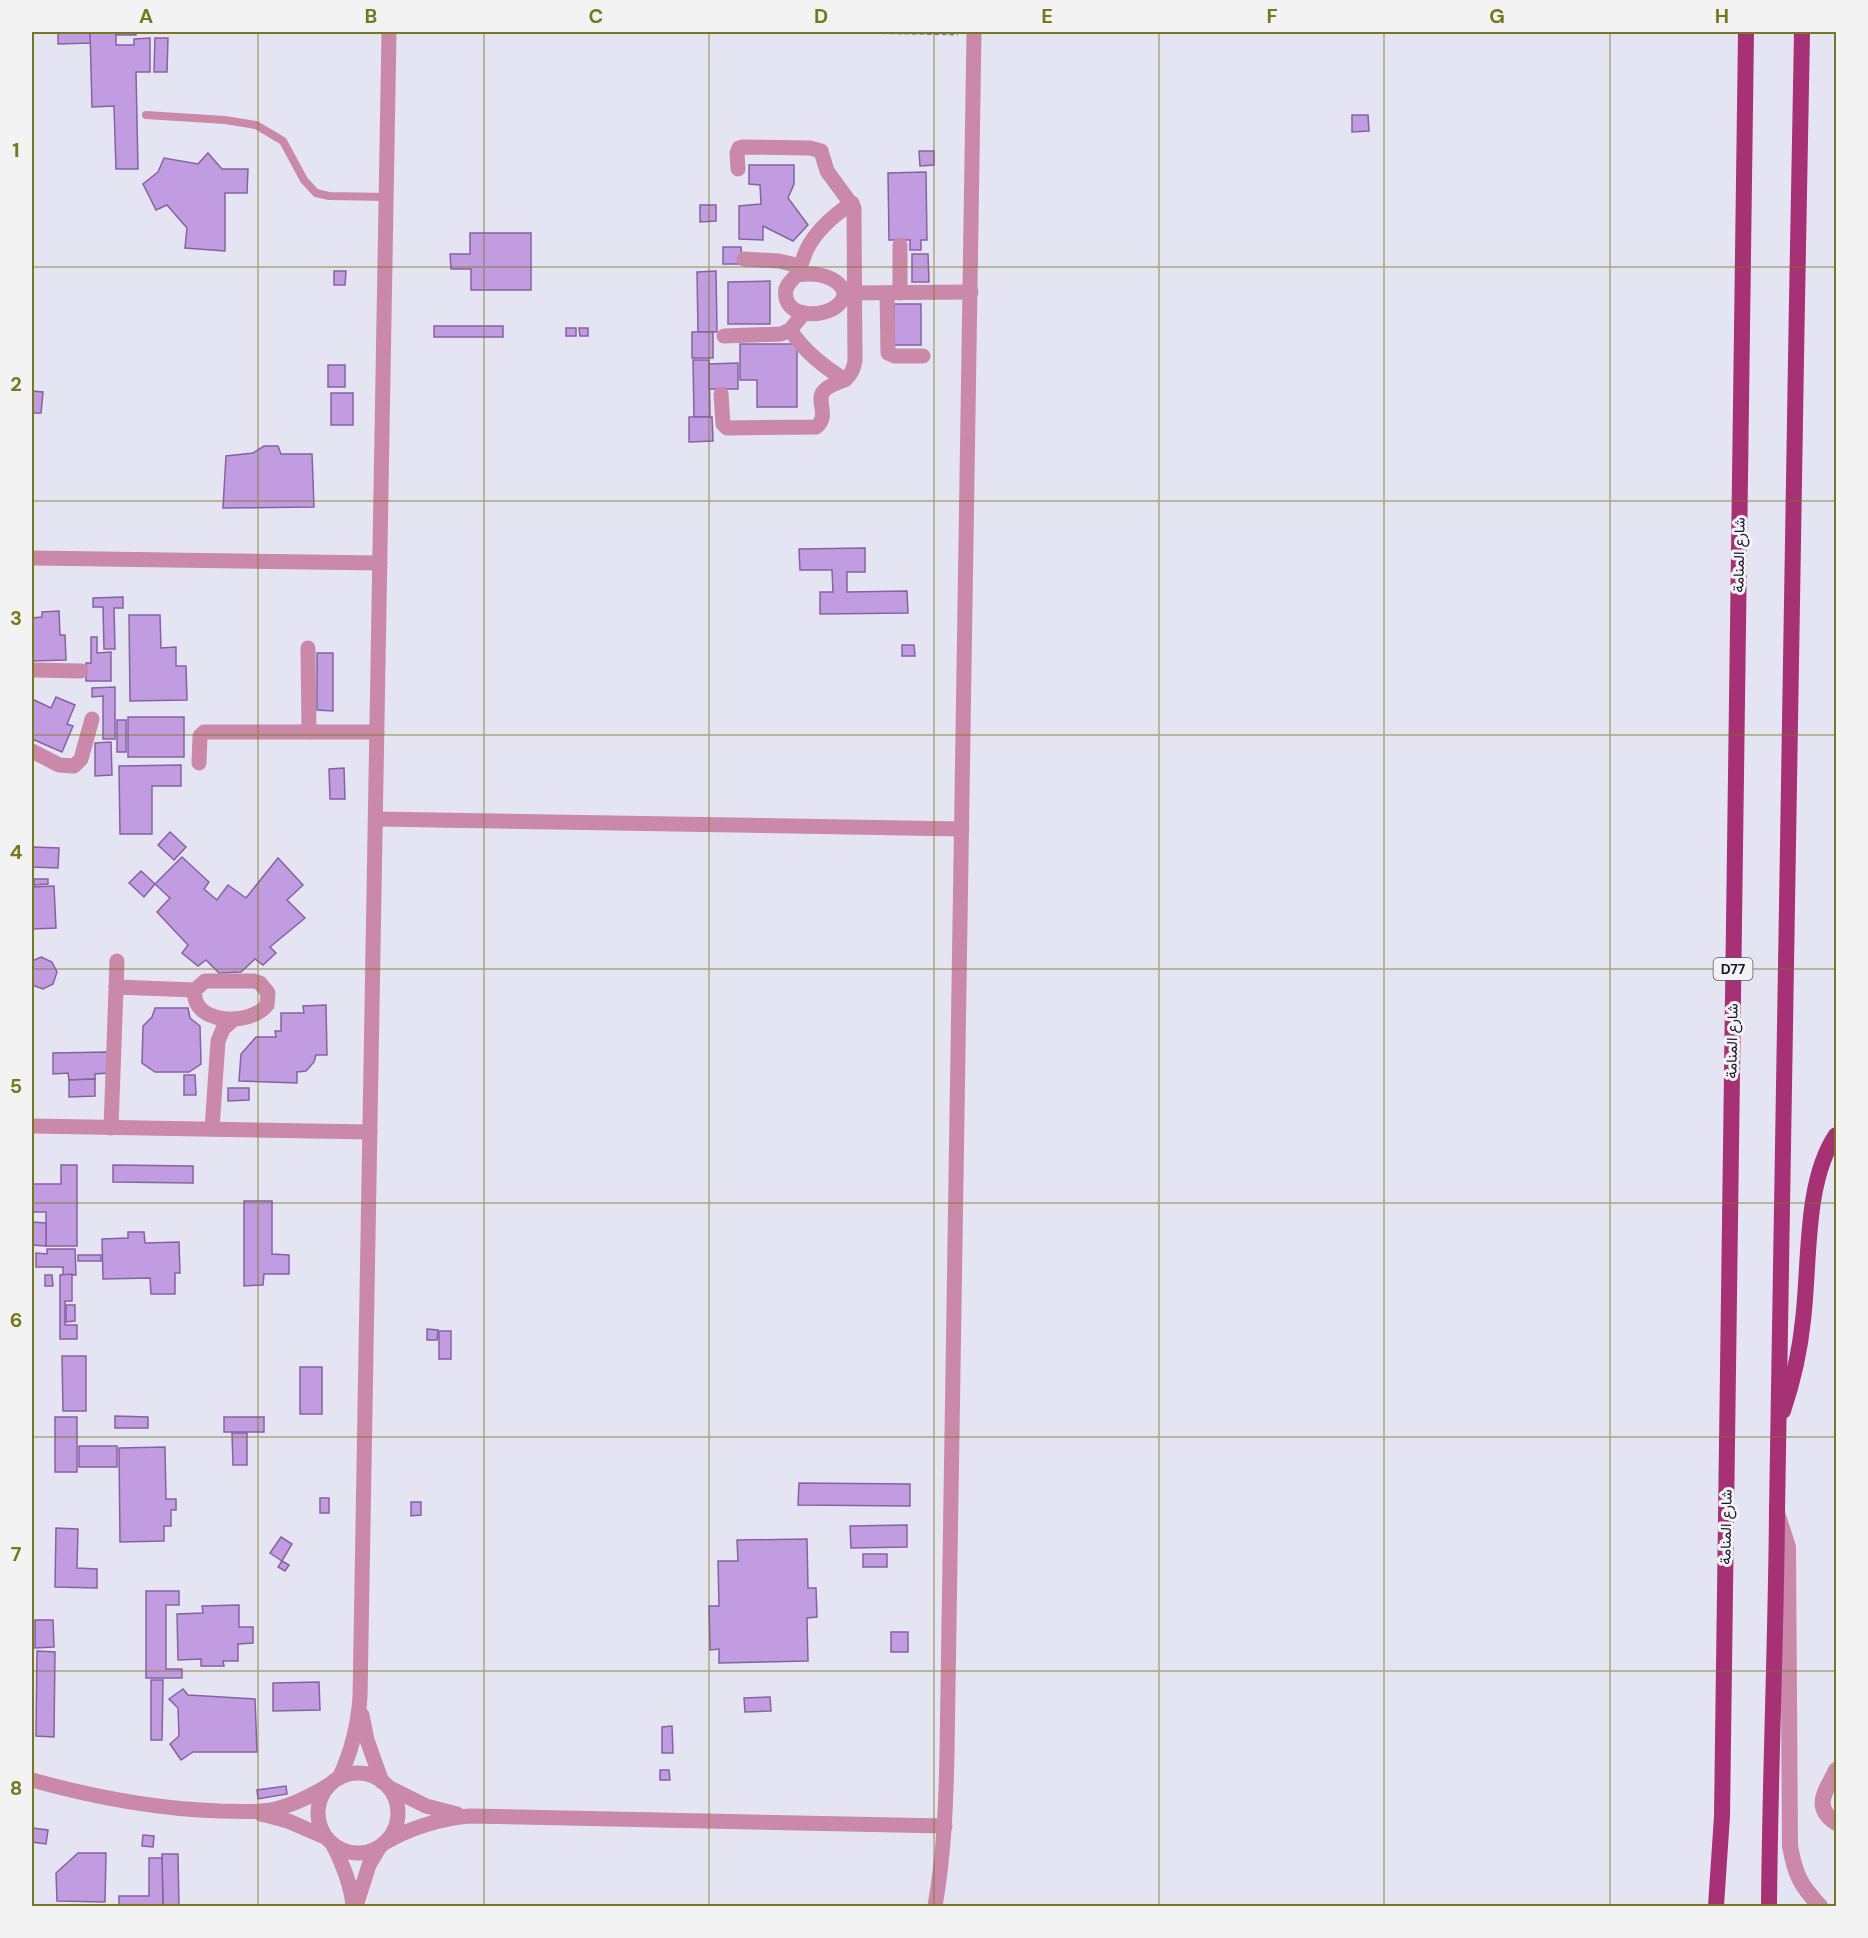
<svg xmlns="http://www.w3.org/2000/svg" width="1868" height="1938" font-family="'DM Sans',Vazirmatn,sans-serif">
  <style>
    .building { fill: #c29ce1; stroke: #8662a2; stroke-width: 1.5 }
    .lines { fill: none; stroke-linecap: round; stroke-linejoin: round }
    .path { stroke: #88869a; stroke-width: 3; stroke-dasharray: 4.5 3; stroke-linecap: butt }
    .service { stroke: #ca89a8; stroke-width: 8 }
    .minor { stroke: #ca89a8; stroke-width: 15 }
    .tertiary { stroke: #ca89a8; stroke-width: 16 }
    .primary { stroke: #a63175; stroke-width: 16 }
    .grid { fill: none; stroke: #77771d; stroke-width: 1.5; stroke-opacity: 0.55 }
    .labels { text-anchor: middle; stroke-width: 6; stroke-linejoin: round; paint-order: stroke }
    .shield { fill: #f3f3f3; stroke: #5a576a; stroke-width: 1.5 }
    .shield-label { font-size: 14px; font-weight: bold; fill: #18142f }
    .street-label { font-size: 15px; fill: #18142f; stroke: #f3f3f3 }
    .neatline { fill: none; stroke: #77771d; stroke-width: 2 }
    .grid-label { font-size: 20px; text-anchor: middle; font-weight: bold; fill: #77771d }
  </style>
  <rect width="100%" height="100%" fill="#e5e4f3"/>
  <!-- building -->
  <g class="building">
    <path d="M58,32H90L91,43L58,44Z"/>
    <path d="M90,32H116V45H134V39L150,38V72H136L138,169H116L114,106L92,107Z"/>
    <rect x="116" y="32" width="20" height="3"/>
    <path d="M155,38H168L167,72H154Z"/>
    <path d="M1352,115H1368L1369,131L1352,132Z"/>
    <path d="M919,151H934V165L920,166Z"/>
    <path d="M208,153L222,169H248L247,193H225V251L185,248L187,228L167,205L156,210L143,184L158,172L164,158L198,164Z"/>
    <path d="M749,165H794V184L788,198L808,225L793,241L763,226V240L739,239V206L761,204L760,185L749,184Z"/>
    <path d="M926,172L927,240H921V250H910V240H889L888,173Z"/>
    <path d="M700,205H716V221L700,222Z"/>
    <path d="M470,233H531V290H471V269H451L450,254H470Z"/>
    <path d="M723,247H741L742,264H723Z"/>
    <path d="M912,254H928L929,282H912Z"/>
    <path d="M334,271H346L345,285H334Z"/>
    <path d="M716,271L717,332H698L697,272Z"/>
    <path d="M770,281V324H728V282Z"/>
    <rect x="894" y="304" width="27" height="41"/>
    <rect x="434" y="326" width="69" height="11"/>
    <rect x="566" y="328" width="10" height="8"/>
    <path d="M579,328H588V336H580Z"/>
    <rect x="692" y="332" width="21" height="26"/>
    <path d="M740,344H797V407H757V380H740Z"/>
    <path d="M693,360H709L710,417H694Z"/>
    <path d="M738,363V389H709V364Z"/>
    <rect x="328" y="365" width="17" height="22"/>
    <path d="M32,391L43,392L41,413H32Z"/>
    <rect x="331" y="393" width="22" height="32"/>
    <path d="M689,417H712L713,441L689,442Z"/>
    <path d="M264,446H278L281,454H312L314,507L223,508L226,456L253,453Z"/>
    <path d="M865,548V572H847V592L907,591L908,613L820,614V592H833L832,570H800L799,549Z"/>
    <path d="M123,597V608H114L115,649H104L103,607H93V598Z"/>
    <path d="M59,611L60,635H65L66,660L32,661V618L42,617V612Z"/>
    <path d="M129,615H160L161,648L176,647V666H186L187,700L130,701Z"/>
    <path d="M91,637H97V653L111,652V681H86V663H91Z"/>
    <path d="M902,645H914L915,656H902Z"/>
    <path d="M317,653H333V711L317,710Z"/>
    <path d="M115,687V739H103V696L92,697V688Z"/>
    <path d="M56,697L75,705L67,724L73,726L62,752L32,739V699L51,708Z"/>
    <rect x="128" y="717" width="56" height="40"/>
    <rect x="117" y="720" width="9" height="32"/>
    <path d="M111,742L112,775L95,776V743Z"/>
    <path d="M181,765V786H152V834H120L119,766Z"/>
    <path d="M344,768L345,799H330L329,769Z"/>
    <path d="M170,832L186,847L174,860L158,845Z"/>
    <path d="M32,847L59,848L58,868L32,867Z"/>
    <path d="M182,857L209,882L204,889L217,900L228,885L246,898L278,858L303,885L287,900L305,918L270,947L276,953L263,965L255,959L241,972L219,973L206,960L198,966L182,953L188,945L157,912L170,898L155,884Z"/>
    <path d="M141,871L155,884L144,897L129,883Z"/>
    <path d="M34,879H48V884L34,885Z"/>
    <path d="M54,886L56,928L32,929V887Z"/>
    <path d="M41,957L52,962L57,972L53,984L43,989L32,985V961Z"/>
    <path d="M326,1005L327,1055H316L314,1062L306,1071L297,1072V1083L239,1081L241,1054L256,1037H276L275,1031H281V1013H304L303,1006Z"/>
    <path d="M155,1008H188L190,1018L200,1026L201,1064L189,1072H155L142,1063L143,1026L152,1017Z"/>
    <path d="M107,1052L108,1073L95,1074V1079L69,1080L68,1073L53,1074V1053Z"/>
    <path d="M184,1075H195L196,1095H184Z"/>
    <path d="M95,1079V1096L69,1097V1080Z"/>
    <path d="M228,1088H249V1100L228,1101Z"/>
    <path d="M61,1165H77V1246H46V1212H32V1184H61Z"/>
    <path d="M113,1165L193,1166V1183L113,1182Z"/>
    <path d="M244,1201H272V1254L289,1255V1274H264L263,1285L244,1286Z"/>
    <path d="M32,1222L46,1223V1246L32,1245Z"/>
    <path d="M128,1232H144L145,1243L179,1242L180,1273H175V1294H151L150,1278L103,1279L102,1239L128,1238Z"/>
    <path d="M47,1249H75L76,1275H63V1267H36V1253L47,1254Z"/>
    <rect x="78" y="1255" width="23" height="6"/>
    <path d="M72,1274V1301H65V1325H77V1339H60V1275Z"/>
    <path d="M45,1275H52L53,1286H45Z"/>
    <path d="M66,1305H75V1321L66,1322Z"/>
    <path d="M427,1329L438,1330L437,1340H427Z"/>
    <rect x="439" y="1331" width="12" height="28"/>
    <path d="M62,1356H86V1411H63Z"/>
    <rect x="300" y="1367" width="22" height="47"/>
    <path d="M115,1416L148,1417V1428H115Z"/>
    <rect x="55" y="1417" width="22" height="55"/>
    <rect x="224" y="1417" width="40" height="15"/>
    <path d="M232,1433H247V1465H233Z"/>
    <rect x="79" y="1446" width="38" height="21"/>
    <path d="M165,1447L166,1499H176V1510H171V1526H164V1541L120,1542L119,1448Z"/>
    <path d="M799,1483L910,1484V1506L798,1505Z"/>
    <rect x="320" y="1498" width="9" height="15"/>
    <path d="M411,1502H421V1515L411,1516Z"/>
    <path d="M907,1525V1547L851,1548L850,1526Z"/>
    <path d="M56,1528L78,1529L77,1568L97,1569V1588L55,1587Z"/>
    <path d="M281,1537L292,1544L282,1561L270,1553Z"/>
    <path d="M807,1539L808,1588H816L817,1617L807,1618L808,1661L719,1663V1649L710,1650L709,1606H719L718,1561H738L737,1540Z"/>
    <rect x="863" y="1554" width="24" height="13"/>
    <path d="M282,1561L289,1565L285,1571L278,1567Z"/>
    <path d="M146,1591H179V1605H166V1669H182V1678H146Z"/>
    <path d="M239,1605V1627H253V1643L238,1644V1661H223L224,1666H201V1659L178,1660L177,1614L203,1613L202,1606Z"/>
    <path d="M35,1620H53L54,1647L35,1648Z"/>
    <rect x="891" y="1632" width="17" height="20"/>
    <path d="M37,1651L55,1652L54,1737L36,1736Z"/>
    <path d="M151,1680H163L162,1740H151Z"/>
    <path d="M319,1682L320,1710L273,1711V1683Z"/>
    <path d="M183,1689L188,1695L255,1699L257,1752H193L181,1760L170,1744L179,1736L178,1708L169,1699Z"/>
    <path d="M770,1697L771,1711L745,1712L744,1698Z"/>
    <path d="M672,1726L673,1753H662V1727Z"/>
    <path d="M660,1770H669L670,1780H660Z"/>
    <path d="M286,1786L287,1794L258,1799L257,1790Z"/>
    <path d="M32,1828L48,1830L46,1844L32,1842Z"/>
    <path d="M143,1835L154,1836L153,1847L142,1846Z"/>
    <path d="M78,1853H106L105,1902L57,1901L56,1873Z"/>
    <path d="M162,1854H178L179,1906H163Z"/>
    <path d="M149,1858H162L163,1906H119V1896H149Z"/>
  </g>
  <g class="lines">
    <!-- path -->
    <path class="path" d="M852,32L958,34"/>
    <!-- service -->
    <path class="service" d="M146,115L225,120L256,125L283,141L304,180L316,193L329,196L387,197"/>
    <!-- minor -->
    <g class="minor">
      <path d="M744,259L779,261L800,266"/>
      <path d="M797,275C804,274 812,273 820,275C834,278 854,290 838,305C823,319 781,318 786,289C788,282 793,280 797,274C801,267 803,257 807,249C817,229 834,215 852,203"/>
      <path d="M848,293L971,292"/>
      <path d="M887,293L888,353L895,356H923"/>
      <path d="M900,293V245"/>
      <path d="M790,330C805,352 823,366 845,380"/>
      <path d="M724,336L781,334L790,330L804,313"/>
      <path d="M721,394L723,424L727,428L816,427C830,416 816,402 823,392C833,378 850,388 855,361L854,208L827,171L821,151L810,148L743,147L739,148L737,153L738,169"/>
      <path d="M32,558L380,563"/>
      <path d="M308,648L309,732"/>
      <path d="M32,670L81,671"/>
      <path d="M32,751L59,765L74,766L81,759L92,719"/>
      <path d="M199,763L200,736L204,732H377"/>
      <path d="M376,819L962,829"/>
      <path d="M205,981H254L260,983L268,993L267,1005C250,1027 190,1024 195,990Z"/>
      <path d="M116,987L195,990"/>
      <path d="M32,1126L370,1132"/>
      <path d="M111,1128L117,961"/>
      <path d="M212,1129L218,1041L223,1029L233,1020"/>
      <path d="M362,1715L367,1740L382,1782"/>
      <circle cx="358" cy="1813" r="40"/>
      <path d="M339,1778C352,1751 358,1726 360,1697L389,32"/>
      <path d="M32,1780C93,1797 156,1809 220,1811C237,1811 254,1813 271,1810C292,1806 311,1796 329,1785"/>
      <path d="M388,1787L426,1806L457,1814"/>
      <path d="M261,1814L288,1821L325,1837"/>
      <path d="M384,1843C412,1827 438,1819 469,1816L945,1826"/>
      <path d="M333,1845C343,1865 351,1884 353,1906"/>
      <path d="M356,1906L369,1865L379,1848"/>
      <path d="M935,1906C944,1855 946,1804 947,1752L974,32"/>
    </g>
    <!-- tertiary -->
    <g class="tertiary">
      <path d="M1778,1516L1788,1547L1790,1846C1795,1874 1800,1885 1820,1906"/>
      <path d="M1836,1770C1827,1790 1811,1806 1836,1823"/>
    </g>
    <!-- primary -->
    <g class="primary">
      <path d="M1783,1411C1793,1381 1800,1351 1803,1320C1810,1264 1804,1182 1836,1135"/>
      <path d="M1716,1906L1722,1816L1746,32"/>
      <path d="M1769,1906C1770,1775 1776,1643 1777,1511C1783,1018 1793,525 1802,32"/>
    </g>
  </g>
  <!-- grid -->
  <path class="grid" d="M258,32V1906M484,32V1906M709,32V1906M934,32V1906M1159,32V1906M1384,32V1906M1610,32V1906M32,267H1836M32,501H1836M32,735H1836M32,969H1836M32,1203H1836M32,1437H1836M32,1671H1836"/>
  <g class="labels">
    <!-- shield labels -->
    <rect class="shield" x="1713.5" y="958" width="39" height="22" rx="4.5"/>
    <g class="shield-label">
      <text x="1733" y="974">D77</text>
    </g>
    <!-- street labels -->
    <g class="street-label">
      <text transform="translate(1739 555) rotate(-89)" y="5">شارع المنامة</text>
      <text transform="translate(1732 1041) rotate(-89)" y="5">شارع المنامة</text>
      <text transform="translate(1726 1527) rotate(-89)" y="5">شارع المنامة</text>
    </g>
  </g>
  <!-- border -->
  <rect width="1868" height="1938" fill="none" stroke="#f3f3f3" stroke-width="66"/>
  <rect x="33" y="33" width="1802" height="1872" class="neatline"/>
  <g class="grid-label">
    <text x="146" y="23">A</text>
    <text x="371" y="23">B</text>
    <text x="596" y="23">C</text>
    <text x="821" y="23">D</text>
    <text x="1047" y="23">E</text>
    <text x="1272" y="23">F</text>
    <text x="1497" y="23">G</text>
    <text x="1722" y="23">H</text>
    <text x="16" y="157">1</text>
    <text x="16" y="391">2</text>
    <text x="16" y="625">3</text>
    <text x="16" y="859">4</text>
    <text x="16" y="1093">5</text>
    <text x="16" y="1327">6</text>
    <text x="16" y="1561">7</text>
    <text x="16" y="1795">8</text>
  </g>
</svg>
